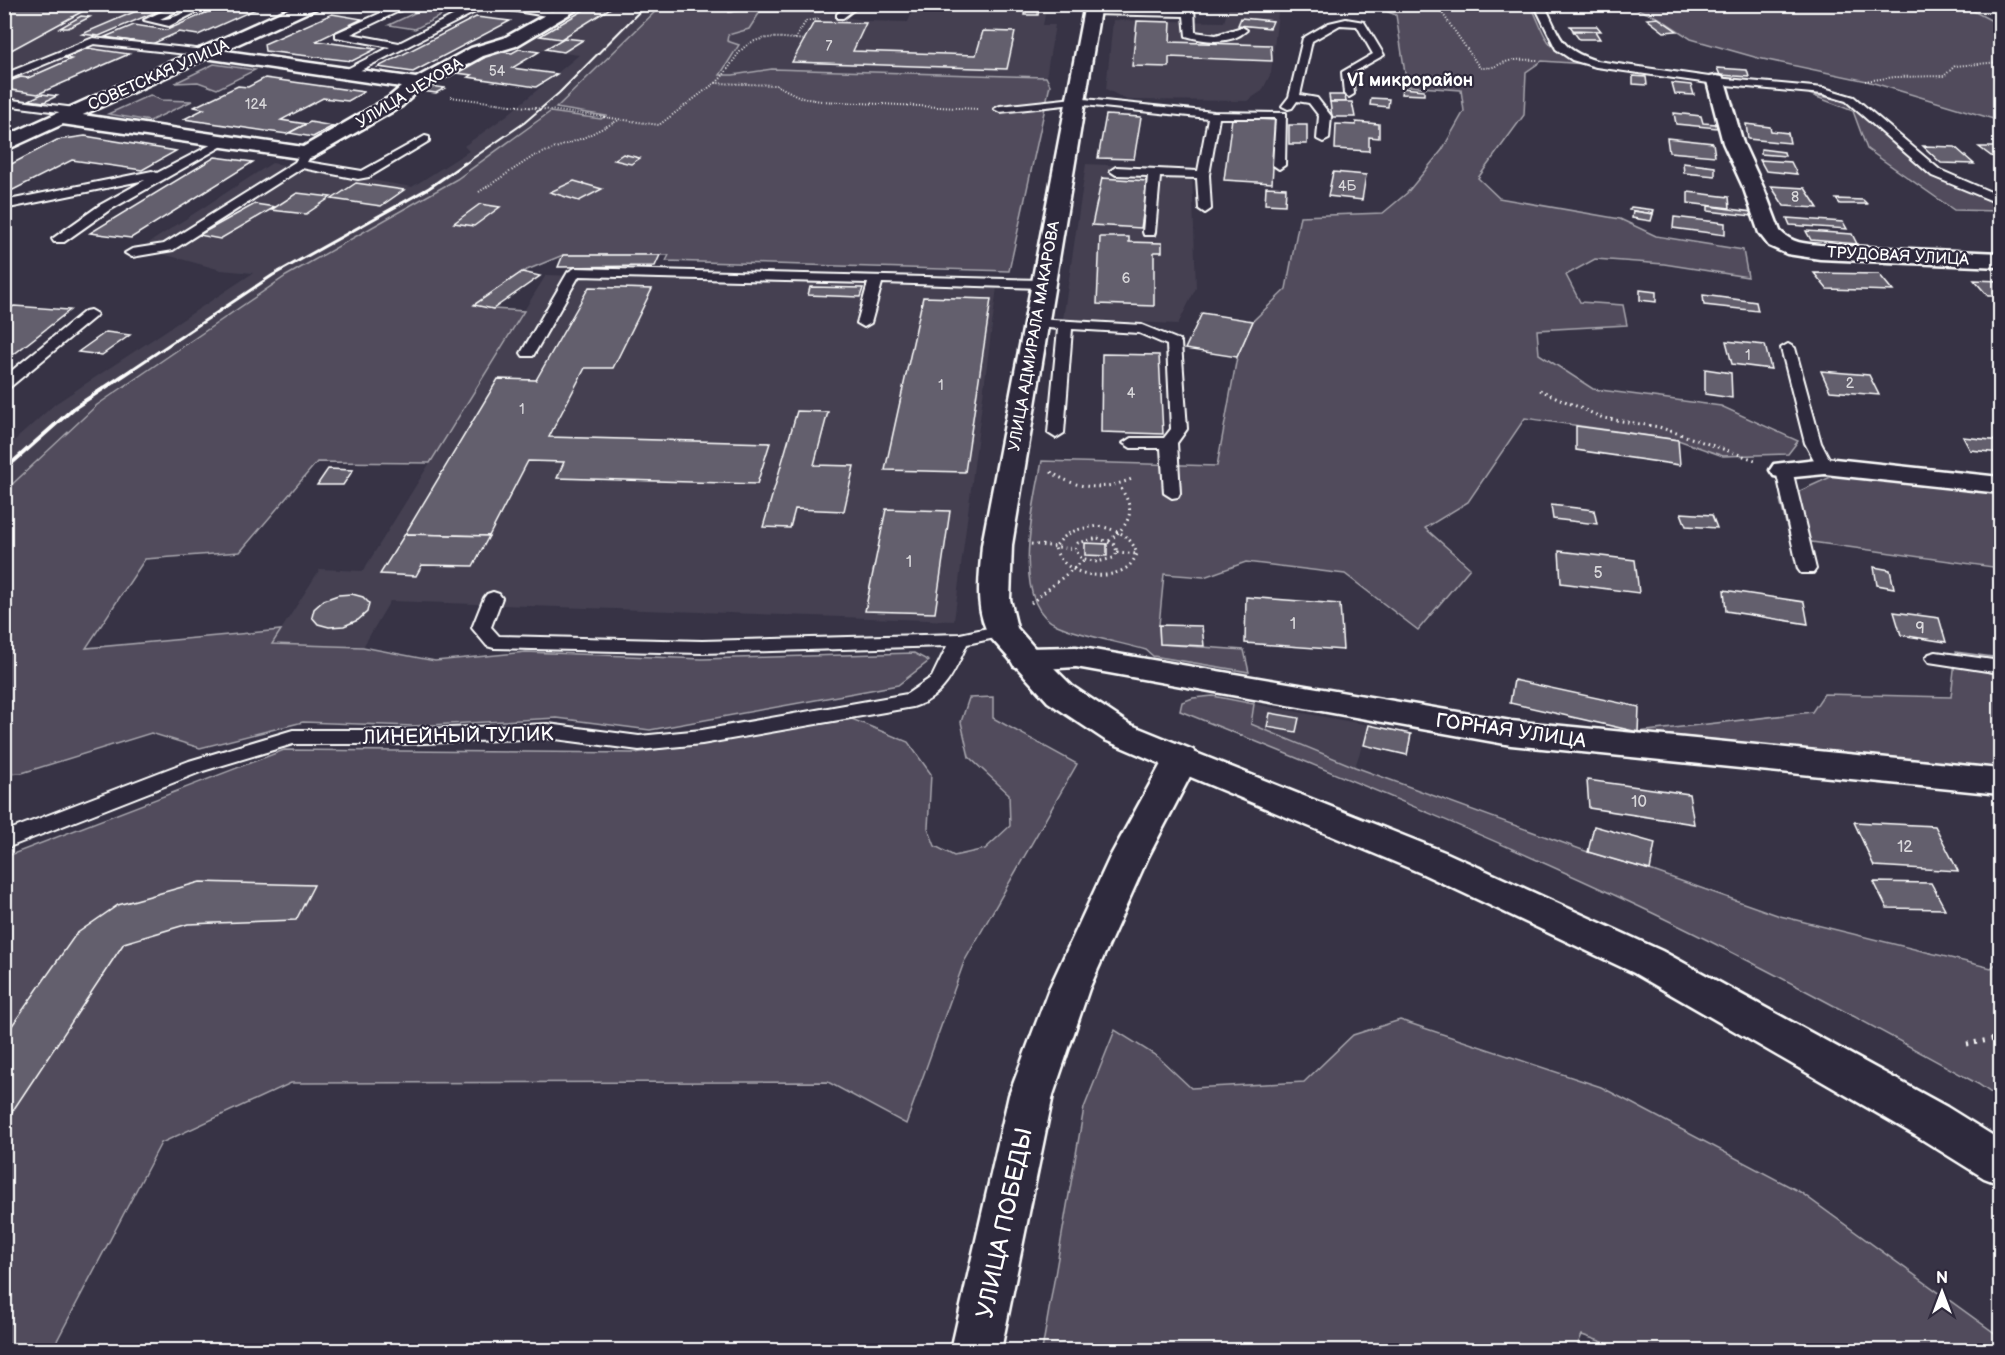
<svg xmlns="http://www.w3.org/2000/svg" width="2005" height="1355" font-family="'Balsamiq Sans',sans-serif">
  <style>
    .built { fill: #444051 }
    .green { fill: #514c5c; stroke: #a8a6ae; stroke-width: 1.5 }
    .building { fill: #635f6d; stroke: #fff; stroke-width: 1.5 }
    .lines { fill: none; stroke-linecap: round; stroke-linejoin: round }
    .service-casing { stroke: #fff; stroke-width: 4 }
    .minor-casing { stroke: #fff; stroke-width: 5 }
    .tertiary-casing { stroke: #fff; stroke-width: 5 }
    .secondary-casing { stroke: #fff; stroke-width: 5 }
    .primary-casing { stroke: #fff; stroke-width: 5 }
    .path-far2 { stroke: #fff; stroke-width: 2; stroke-dasharray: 1 2; stroke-linecap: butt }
    .path-far1 { stroke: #fff; stroke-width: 3; stroke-dasharray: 1.5 4; stroke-linecap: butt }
    .path { stroke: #fff; stroke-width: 5; stroke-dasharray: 2 6; stroke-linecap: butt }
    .service { fill: #2f2a3d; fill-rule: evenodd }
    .minor { fill: #2f2a3d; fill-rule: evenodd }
    .tertiary { fill: #2f2a3d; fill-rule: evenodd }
    .secondary { fill: #2f2a3d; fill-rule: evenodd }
    .primary { fill: #2f2a3d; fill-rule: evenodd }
    .rail-far2 { stroke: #fff; stroke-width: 2 }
    .rail-far1 { stroke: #fff; stroke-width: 3 }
    .rail { stroke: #fff; stroke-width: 4 }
    .path-bridge { stroke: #fff; stroke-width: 2; stroke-dasharray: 1 2; stroke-linecap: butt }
    .labels { text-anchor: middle; stroke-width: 4.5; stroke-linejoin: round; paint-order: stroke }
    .far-number-label { font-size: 14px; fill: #d8d7da }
    .far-street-label { font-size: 16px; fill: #fff; stroke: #2f2a3d }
    .number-label { font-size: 16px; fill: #d8d7da }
    .far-quarter-label { font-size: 18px; font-weight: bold; fill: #fff; stroke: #2f2a3d }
    .street-label { font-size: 20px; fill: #fff; stroke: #2f2a3d }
    .near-street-label { font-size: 24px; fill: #fff; stroke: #2f2a3d }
  </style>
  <rect width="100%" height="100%" fill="#373345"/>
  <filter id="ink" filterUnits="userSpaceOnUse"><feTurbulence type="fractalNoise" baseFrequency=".0167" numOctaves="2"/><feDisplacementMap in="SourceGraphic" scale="12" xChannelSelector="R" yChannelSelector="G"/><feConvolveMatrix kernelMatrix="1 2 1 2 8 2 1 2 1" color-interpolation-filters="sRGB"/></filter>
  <g filter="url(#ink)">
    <!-- built -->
    <g class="built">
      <path d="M5,5H174L165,8L146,6L81,34L152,44L5,109Z"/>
      <path d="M561,5H662L556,108L457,179L286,276L97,405L5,491V449L55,404L253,273L221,270L141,248L272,163L412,187L469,151L464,146L506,116L579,55L487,43Z"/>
      <path d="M915,5H1047L1043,25H1055L1046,77L772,69L733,75H719L739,46L727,41L728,35L749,29L760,11L820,12L867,21L908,22Z"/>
      <path d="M1229,5H1279L1271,73L1262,91L1247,101L1127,100L1106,89L1113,20L1224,22Z"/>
      <path d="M1086,164L1192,169L1196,288L1178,324L1063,319Z"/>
      <path d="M546,275L997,287L954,621L390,601L363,647L272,644L320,569L363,571Z"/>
      <path d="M1254,704L1369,725L1355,767L1250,724Z"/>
    </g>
    <!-- green -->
    <g class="green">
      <path d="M662,5H728L729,12L774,5H839L820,12H760L749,29L728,35L727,41L739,45L720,75H733L772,69L1046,77L1050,85L1009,271L666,261L669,255H563L522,272L475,304L493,309L524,311L430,463L317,462L240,552L145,559L86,648L281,630L272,644L363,647L435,661L526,652L702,659L914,653L929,661L898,685L650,730L557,718L413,726L303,722L200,748L151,733L22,773L5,774V491L97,405L286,276L457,179L550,112L601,119L606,116L556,108Z"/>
      <path d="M1371,5H1531C1548,42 1545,50 1586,64L1542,61L1526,72L1524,115L1478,178L1499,198L1620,219L1656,236L1743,250L1748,277L1664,264L1595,259L1566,275L1580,302L1623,305L1627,325L1537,330L1539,354L1593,389L1721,406L1798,441L1788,454L1723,456L1678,440L1525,418L1468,502L1425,528L1470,568L1418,630L1345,574L1246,562L1204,577L1164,574L1159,625L1160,644L1244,650L1249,672L1153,656L1146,650C1119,642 1082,636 1057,625C1008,604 1035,501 1042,461L1217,466L1237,357L1253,321L1286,289L1300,216L1383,213L1407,193L1442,150L1464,111L1461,90L1407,86L1396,15Z"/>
      <path d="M1627,5H1962L2000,25V121L1867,81L1758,58L1691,39L1659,18Z"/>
      <path d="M427,7L452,10L415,29L389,25Z"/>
      <path d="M214,64L255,70L217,89L198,82L175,83Z"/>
      <path d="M1809,94L1846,101L1927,173L2000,205V211L1954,210L1867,149L1853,111Z"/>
      <path d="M150,95L161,100L192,101L150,121L108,114Z"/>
      <path d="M1835,475L2000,493V568L1790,539L1780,500Z"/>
      <path d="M1956,652L2000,658V768L1638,732L1812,712L1824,694L1951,697Z"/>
      <path d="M1213,696L1254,704L1251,724L1355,767L1588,852L1650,870L1780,916L1991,968L2000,960V1099L1978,1084C1867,1023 1755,962 1640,907C1489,836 1335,773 1180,711L1182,702L1193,698Z"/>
      <path d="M993,697V718L1077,764L964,962L906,1124L828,1082L291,1083L161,1143L52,1350H5V857L284,750L635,753L852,719L908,742L931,774L928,828L935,846L954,856L985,849L1010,826L1009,794L969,757L961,722L969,698Z"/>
      <path d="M1400,1020L1601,1087L1800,1192L2000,1337V1350H1626L1582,1335L1575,1350H1042L1084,1108L1115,1030L1158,1057L1191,1088L1304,1082L1353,1035Z"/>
    </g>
    <!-- building -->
    <g class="building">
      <path d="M4,4H96L4,54Z"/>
      <path d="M226,4H267L198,35L179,32L152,44L105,37L134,25L167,30Z"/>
      <path d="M594,4H617L561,39L540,36Z"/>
      <path d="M728,4H774L729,12Z"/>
      <path d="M1143,4H1179L1178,11L1143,10Z"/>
      <path d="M148,6L165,8L99,36L82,34Z"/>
      <path d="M1025,8H1039L1038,15H1024Z"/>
      <path d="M332,14L362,19L316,41L376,49L352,61L265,51L264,44Z"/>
      <path d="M81,16L90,17L68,28H60Z"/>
      <path d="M476,17L510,21L413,72L378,67Z"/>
      <path d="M1241,18L1273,21L1270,28L1238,25Z"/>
      <path d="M1658,18L1677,31L1664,32L1647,19Z"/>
      <path d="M1137,21L1171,22L1170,42L1271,45L1272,61L1169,57V67L1132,66Z"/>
      <path d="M814,22L866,23L853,51L976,55L983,31L1015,32L1007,69L792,62Z"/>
      <path d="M1570,26H1597L1601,31L1573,30Z"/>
      <path d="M1573,31H1595L1600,39H1579Z"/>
      <path d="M564,38L583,40L564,52L545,49Z"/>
      <path d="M87,48L129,54L38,94L4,89V83L21,77L28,78L71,59L64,58Z"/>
      <path d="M519,49L539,52L512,68L557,74L536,87L468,77L472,75L457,73L484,58L480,57L492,51L512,53Z"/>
      <path d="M1717,68L1747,70L1749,77L1720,75Z"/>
      <path d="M1633,76L1646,77L1647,85L1633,84Z"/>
      <path d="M265,78L364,92L348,101L323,98L281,120L306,124L287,134L184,119L204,109L194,107L238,86L248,87Z"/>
      <path d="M1672,83L1691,85L1694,95L1675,94Z"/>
      <path d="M429,86L445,88L436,93L421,91Z"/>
      <path d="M1402,88L1424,90V95L1401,94Z"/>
      <path d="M42,94L57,96L44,102L29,100Z"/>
      <path d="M1329,95H1345L1346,102H1330Z"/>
      <path d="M1371,98L1389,99L1388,107L1370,105Z"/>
      <path d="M1330,102H1352L1355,117H1332Z"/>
      <path d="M1674,113L1701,116L1703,123L1716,124L1717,128L1676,124Z"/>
      <path d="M1106,115L1141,117L1134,159L1098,158Z"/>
      <path d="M1232,118L1276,120L1272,183L1224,180Z"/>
      <path d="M310,122L333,126L313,137L289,133Z"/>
      <path d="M1356,122L1379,124V138L1369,137V151L1335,149L1336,124L1356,125Z"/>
      <path d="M1746,124L1770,127L1771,131L1788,133L1790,143L1748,139Z"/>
      <rect x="1289" y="125" width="18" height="19"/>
      <path d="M85,136L176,151L142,170L72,160L13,190L4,189V168L57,140Z"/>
      <path d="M1667,138L1713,143L1715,156L1669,152Z"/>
      <path d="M1923,146L1955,147L1974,164L1941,163Z"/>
      <path d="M1979,147H2000V156H1991Z"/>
      <path d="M1761,149L1784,152L1785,156L1761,154Z"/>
      <path d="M623,154L640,158L631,164L614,160Z"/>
      <path d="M215,157L253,162L131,238L90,233Z"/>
      <path d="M1760,160L1791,162L1797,174L1766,171Z"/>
      <path d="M1683,163L1715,167V176L1684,173Z"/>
      <path d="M1333,172L1366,175L1362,200L1328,196Z"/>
      <path d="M1102,178L1148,181L1141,228L1092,225Z"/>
      <path d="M574,181L602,189L579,201L550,192Z"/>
      <path d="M356,183L404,190L381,206L332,199Z"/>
      <path d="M1771,186L1805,188L1818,208L1784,206Z"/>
      <path d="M1266,187L1286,188L1285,205L1265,204Z"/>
      <path d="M1688,192L1729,197L1730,208L1688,203Z"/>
      <path d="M297,193L331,197L306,214L271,210Z"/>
      <path d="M1836,199L1863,200L1867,204H1840Z"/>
      <path d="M255,204L275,207L220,239L199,235Z"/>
      <path d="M480,204L500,207L474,226L454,223Z"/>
      <path d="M1708,206L1752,212V216L1708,211Z"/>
      <path d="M1631,207L1654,210L1653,214L1629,210Z"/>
      <path d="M1633,211L1653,214L1651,221L1632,218Z"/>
      <path d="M1674,217L1725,223V235L1673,228Z"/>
      <path d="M1787,218L1843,222L1847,229L1790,225Z"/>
      <path d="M1806,231L1852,234L1857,244L1811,240Z"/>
      <path d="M1100,237H1129V242L1162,243V252H1154V306L1097,304Z"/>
      <path d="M563,255H660L655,266L558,267Z"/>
      <path d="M522,272L540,276L493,309L474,305Z"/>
      <path d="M1814,273L1879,274L1893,291L1827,289Z"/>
      <path d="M1974,280L2000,281V296H1988Z"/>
      <path d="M589,287L652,289L613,368H585L549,437L770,443L757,484L557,478L564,462L528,461L489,536L405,534L498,379L536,380Z"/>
      <path d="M810,287L863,288L860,297L808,295Z"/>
      <path d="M1640,290L1656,292V302L1640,300Z"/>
      <path d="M1703,295L1756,302L1758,311L1704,305Z"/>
      <path d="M923,297L991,299L965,472L885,470Z"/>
      <path d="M14,306L70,310L4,362V313Z"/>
      <path d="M1202,313L1253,321L1237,357L1185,349Z"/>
      <path d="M106,332L130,335L102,355L78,352Z"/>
      <path d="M1726,341L1765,345L1771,369L1732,364Z"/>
      <path d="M1102,354L1159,355L1163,434L1101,432Z"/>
      <path d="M1705,369L1731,373L1732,398L1705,394Z"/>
      <path d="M1821,371L1869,375L1879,395L1830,391Z"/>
      <path d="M797,411L828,412L814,465L854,466L844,511L795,509L790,528L763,527Z"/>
      <path d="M1576,426L1678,440L1680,465L1576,450Z"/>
      <path d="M1963,437L2000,441V453L1970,450Z"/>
      <path d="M328,469L353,470L343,485H317Z"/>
      <path d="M1551,505L1594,510L1597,524L1553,519Z"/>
      <path d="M886,509L950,511L935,613L865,611Z"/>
      <path d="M1681,513L1712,515L1717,528L1686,526Z"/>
      <path d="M405,534L489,536L473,566L422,565L416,576L380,574Z"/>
      <path d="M1085,543L1107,544V556L1085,555Z"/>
      <path d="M1559,551L1635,560L1639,593L1561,583Z"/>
      <path d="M1874,567L1890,570L1894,588L1877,585Z"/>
      <path d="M1724,590L1804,602L1808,624L1726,611Z"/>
      <path d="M352,594L363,597L369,603L367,612L358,620L344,626L329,627L318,624L312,617L314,609L324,600L338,595Z"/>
      <path d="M1246,597L1340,604L1343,650L1245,643Z"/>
      <path d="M1894,612L1939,618L1946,642L1901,635Z"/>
      <path d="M1159,625L1202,626L1204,646L1160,644Z"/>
      <path d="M1514,680L1639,707L1638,732L1510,703Z"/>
      <path d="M1270,713L1299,718L1296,732L1267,727Z"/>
      <path d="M1369,725L1411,734L1407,755L1364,745Z"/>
      <path d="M1587,780L1689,794L1694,824L1589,808Z"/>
      <path d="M1854,822L1935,826L1958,871L1874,866Z"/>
      <path d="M1594,826L1655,843L1650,870L1588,852Z"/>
      <path d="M200,882L314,885L296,920L188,924L124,943L4,1124V1037L76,934L118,905Z"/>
      <path d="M1874,882L1931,883L1945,909L1887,908Z"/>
    </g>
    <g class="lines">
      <!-- service casing -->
      <g class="service-casing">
        <g id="service">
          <path d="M178,4H191L160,19C177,21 193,4 213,4L169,26L144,20Z"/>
          <path d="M401,4H414L351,34L399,43L476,4H511L558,12L563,15L558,18L487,6L351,75H343V71L390,47L336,37V33Z"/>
          <path d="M850,4H861L843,18H837V14Z"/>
          <path d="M1184,4H1194L1195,32L1216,35L1242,27L1247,30C1231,45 1206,42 1186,36L1184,16L1092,14L1087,11L1092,8L1184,10Z"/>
          <path d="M1534,4H1544C1561,38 1559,49 1597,61L1716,78L1824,88L1854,97L1940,170L2000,196V204L1932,176L1846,101L1823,94L1716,84L1596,67L1572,60L1556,49Z"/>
          <path d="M1346,19L1364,22L1384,55L1352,73L1354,94L1349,97L1344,94L1342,72L1373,54L1357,26L1340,25L1312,41L1300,95L1317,98L1331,116L1329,139L1323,142L1317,139L1319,116L1309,103L1297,101L1292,108L1288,109L1282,106L1289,97L1303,38L1329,23Z"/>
          <path d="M93,38L205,50L210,53L205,56L94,44L4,81V74Z"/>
          <path d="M1074,98L1214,112L1286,113L1285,165L1279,169L1273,165L1276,118H1219L1209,175L1211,209L1205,213L1199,209L1197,178L1160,177L1155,232L1154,235H1144L1143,232L1148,176L1116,175L1110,171L1116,167L1198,171L1208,118L1074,104L1000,112L994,109L1000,106Z"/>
          <path d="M4,99L75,108L81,111L75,114L4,105Z"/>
          <path d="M425,136L429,137V141L369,177L358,179L302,168L173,250L132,257L125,253L132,249L164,244L295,162L302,151L306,149L312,153L307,162L362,171Z"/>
          <path d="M222,139L228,142L226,144L108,211L64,242H54L52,239L100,205L145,180L4,209V201L152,171L157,173Z"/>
          <path d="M575,268L1041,280L1048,284L1041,288L882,283L871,323L864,327L857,323L868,283L579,276L533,356H523L521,353L568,272Z"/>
          <path d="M90,310L97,314L95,317L9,388L4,389V377L85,311Z"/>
          <path d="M1035,319L1142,325L1179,340L1181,343L1187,429L1177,443L1180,493L1178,497L1172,498L1164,493L1161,448H1131L1123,443L1131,438H1164L1171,429L1167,345L1139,333L1072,329L1064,433L1056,438L1048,433L1058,329L1030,326L1028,323Z"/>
          <path d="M1788,344L1795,348L1821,443L1833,466L1831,469H1819L1805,443L1781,348Z"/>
          <path d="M1784,465L1792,470L1816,569L1813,573H1801L1798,569L1776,470Z"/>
          <path d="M493,592L499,594L502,598L491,627L499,636L702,641L960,634L1002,625L1009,627L1011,631L1009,635L967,644C955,671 944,698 913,707L702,744L639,750L548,738L400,744H293L203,771L4,849V832L189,761L293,730H400L548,724L639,736L702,730L907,694L932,677L947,646L702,653L494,648L487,646L472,628L484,598L487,594Z"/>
          <path d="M1936,652L2000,661V673L1929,662L1926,658L1929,654Z"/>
        </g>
      </g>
      <!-- minor casing -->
      <g class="minor-casing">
        <g id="minor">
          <path d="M565,4H586L516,46L483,56L416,93L402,106L313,157L306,159L62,124L55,122L52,118L55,114L62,112L303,147L388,98L401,87L205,58L199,57L196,53L199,49L205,48L416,78L471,48L504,38Z"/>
          <path d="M1716,76L1722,77L1725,81L1743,143L1764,189L1780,231C1791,243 1806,244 1820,245L2000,253V267L1820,259L1787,254L1769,246L1759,233L1744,189L1723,143L1707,81L1710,77Z"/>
          <path d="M1825,458L2000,477V493L1825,474L1784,478L1774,476L1770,470L1774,464Z"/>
          <path d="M1076,647L1511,721L2000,769V794L1511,745L1076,667L1026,670L1014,666L1010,659L1014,652L1026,648Z"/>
        </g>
      </g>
      <!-- tertiary casing -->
      <g class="tertiary-casing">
        <path id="tertiary" d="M1181,747L1447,853L1662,951L1947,1107L2000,1140V1184L1984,1178L1915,1135L1634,973L1421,873L1169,768L1163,759L1169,750Z"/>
      </g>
      <!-- secondary casing -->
      <g class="secondary-casing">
        <path id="secondary" d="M1085,4H1101L1012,545L1010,599L1017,628L1038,652L1072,686L1129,724L1193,750L1199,759L1148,857L1089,989L1053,1095L1001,1350H951L1009,1095L1049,989L1110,857L1161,764L1105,740L1048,702L991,638C973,611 980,575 982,545Z"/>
      </g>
      <!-- primary casing -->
      <g class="primary-casing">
        <path id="primary" d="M299,4H321L319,7L4,151V137Z"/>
      </g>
      <!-- path-far2 -->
      <g class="path-far2">
        <path d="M1389,4H1401"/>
        <path d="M1436,4L1480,68C1497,68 1495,65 1509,61C1518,59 1529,60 1539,60"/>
        <path d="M795,39L806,21L819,19"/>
        <path d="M1865,81L1895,77L1944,76L1955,66L2000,62"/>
        <path d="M716,83C726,74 731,63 739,53C755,32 782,38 805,40"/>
        <path d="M451,97L511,105"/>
        <path d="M604,117L659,125L715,83L776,85L802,98L821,101L978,109"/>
        <path d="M479,192L534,156L583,138L619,120"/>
      </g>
      <!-- path-far1 -->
      <g class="path-far1">
        <path d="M1540,390L1603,418L1659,427L1755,460"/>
        <path d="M1051,472C1078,490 1104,491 1134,478"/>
        <path d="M1100,526C1118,531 1131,535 1137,554C1135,558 1132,563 1129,566C1107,584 1061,575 1055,547C1067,530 1080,528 1100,526Z"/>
        <path d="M1098,538L1115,545L1117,552L1113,558L1097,562L1081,558L1075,549L1078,543Z"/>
        <path d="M1109,541C1131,522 1137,511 1119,486"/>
        <path d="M1031,544L1075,549"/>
        <path d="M1117,552L1137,554"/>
        <path d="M1031,603L1084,560"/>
      </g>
      <!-- path -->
      <path class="path" d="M1967,1044L2000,1038"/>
      <!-- service -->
      <use href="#service" class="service"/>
      <!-- minor -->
      <use href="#minor" class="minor"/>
      <!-- tertiary -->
      <use href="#tertiary" class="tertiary"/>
      <!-- secondary -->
      <use href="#secondary" class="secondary"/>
      <!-- primary -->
      <use href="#primary" class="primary"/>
      <!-- rail-far2 -->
      <path class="rail-far2" d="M463,165L524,123L559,93L647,4"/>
      <!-- rail-far1 -->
      <path class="rail-far1" d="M131,370L273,275L429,188L465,163"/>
      <!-- rail -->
      <path class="rail" d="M4,470L74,408L133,369"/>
      <!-- path-bridge -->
      <path class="path-bridge" d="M511,105L604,117"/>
    </g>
  </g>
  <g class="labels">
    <!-- far-number labels -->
    <g class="far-number-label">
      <text x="829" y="51">7</text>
      <text x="497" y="76">54</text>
      <text x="256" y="109">124</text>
      <text x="1347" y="191">4Б</text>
      <text x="1795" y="202">8</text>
      <text x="1126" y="283">6</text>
      <text x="1748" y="360">1</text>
      <text x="1850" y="388">2</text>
      <text x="941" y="390">1</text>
      <text x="1131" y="398">4</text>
      <text x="522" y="414">1</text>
    </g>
    <!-- far-street labels -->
    <g class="far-street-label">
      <text transform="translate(158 74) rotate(-24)" y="6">СОВЕТСКАЯ УЛИЦА</text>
      <text transform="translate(409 92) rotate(-31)" y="6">УЛИЦА ЧЕХОВА</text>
      <text transform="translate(1898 255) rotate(3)" y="6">ТРУДОВАЯ УЛИЦА</text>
      <text transform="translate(1033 336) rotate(-80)" y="6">УЛИЦА АДМИРАЛА МАКАРОВА</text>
    </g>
    <!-- number labels -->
    <g class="number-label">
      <text x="909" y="567">1</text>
      <text x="1598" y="578">5</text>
      <text x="1293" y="629">1</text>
      <text x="1920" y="633">9</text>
      <text x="1639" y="807">10</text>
      <text x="1905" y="852">12</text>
    </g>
    <!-- far-quarter labels -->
    <g class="far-quarter-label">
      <text x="1410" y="86">VI микрорайон</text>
    </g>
    <!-- street labels -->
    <g class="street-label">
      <text transform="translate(1511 730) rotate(8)" y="7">ГОРНАЯ УЛИЦА</text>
      <text transform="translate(458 735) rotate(-1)" y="7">ЛИНЕЙНЫЙ ТУПИК</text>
    </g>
    <!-- near-street labels -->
    <g class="near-street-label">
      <text transform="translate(1004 1223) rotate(-78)" y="8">УЛИЦА ПОБЕДЫ</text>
    </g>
  </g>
  <!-- margin -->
  <rect width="2005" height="1355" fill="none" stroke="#2f2a3d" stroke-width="24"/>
  <rect x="12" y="12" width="1981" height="1331" fill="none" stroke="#fff" stroke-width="2" filter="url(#ink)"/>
  <!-- north arrow -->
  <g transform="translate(1942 1292)" stroke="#2f2a3d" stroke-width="4.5" paint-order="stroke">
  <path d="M0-4.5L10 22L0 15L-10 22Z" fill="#ffffff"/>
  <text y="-9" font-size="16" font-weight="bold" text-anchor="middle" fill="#ffffff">N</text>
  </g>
</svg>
